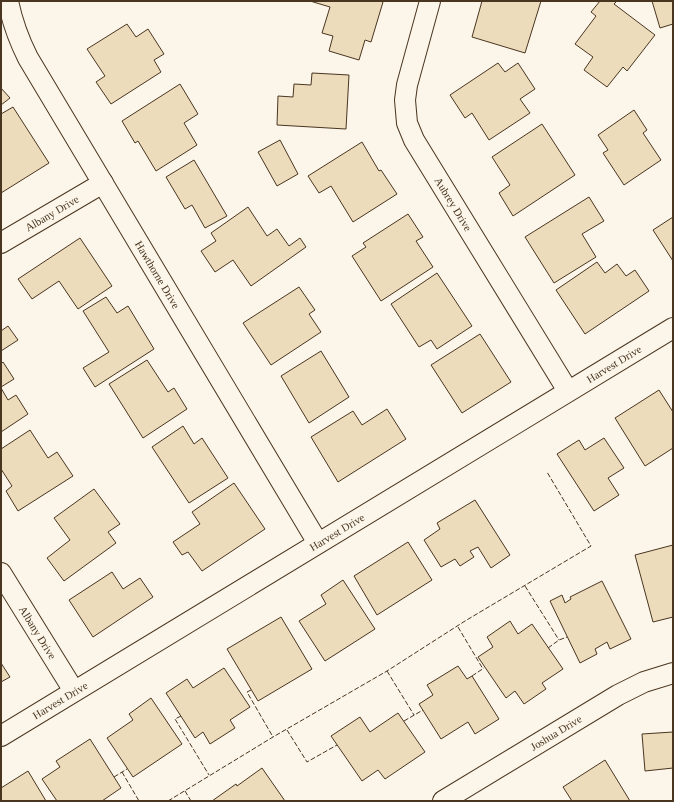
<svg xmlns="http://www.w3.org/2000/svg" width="674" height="802" font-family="Georgia,serif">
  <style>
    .building { fill: #ecdcbc; stroke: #4a3520 }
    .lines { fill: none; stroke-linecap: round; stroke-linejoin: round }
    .street-casing { stroke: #4a3520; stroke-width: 22 }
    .street { stroke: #fbf6e9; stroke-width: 20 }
    .fence { stroke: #4a3520; stroke-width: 1; stroke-dasharray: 5 2; stroke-linecap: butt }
    .labels { text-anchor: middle; stroke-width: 3; stroke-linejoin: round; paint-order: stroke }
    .street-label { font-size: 11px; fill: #4a3520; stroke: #fbf6e9 }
  </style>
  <rect width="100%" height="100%" fill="#fbf6e9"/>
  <!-- building -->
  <g class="building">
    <path d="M310,1H380L383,2L371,42L365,40L359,60L329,51L333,36L322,33L330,7Z"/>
    <path d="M482,1H541L525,53L472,37Z"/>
    <path d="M600,1H617L614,4L655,35L627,71L623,67L607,87L584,70L593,57L575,44L596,16L591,12Z"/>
    <path d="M652,1H673V24L660,28Z"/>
    <path d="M127,24L136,37L148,29L164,54L154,60L161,72L111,104L96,82L105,76L87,49Z"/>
    <path d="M498,63L505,72L518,63L535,89L520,99L530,113L489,140L472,113L465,118L450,95Z"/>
    <path d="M312,73L349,75L346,129L277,125L278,96L293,97L294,84L311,85Z"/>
    <path d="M180,84L198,114L184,123L197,145L156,171L138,141L135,143L122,121Z"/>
    <path d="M1,88L10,98L1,105Z"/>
    <path d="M13,107L49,163L1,193V114Z"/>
    <path d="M634,110L647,130L643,133L661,160L624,185L603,153L608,150L598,135Z"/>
    <path d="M542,124L575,175L513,216L499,193L510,185L492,157Z"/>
    <path d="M280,140L298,174L277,186L258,152Z"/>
    <path d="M362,142L379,171L381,170L397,194L353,222L331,186L319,193L308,176Z"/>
    <path d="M194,160L227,216L205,228L192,205L185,209L166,177Z"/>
    <path d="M589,197L604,221L582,234L596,257L554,283L525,237Z"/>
    <path d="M248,207L267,236L277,229L289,246L300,238L306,247L251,286L233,260L215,272L201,251L216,241L211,233Z"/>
    <path d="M408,214L423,237L416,241L433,267L381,301L352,256L366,247L363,243Z"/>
    <path d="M673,217V261L653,230Z"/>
    <path d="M80,238L112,286L78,309L59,281L32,299L18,279Z"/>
    <path d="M597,262L605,273L617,264L626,276L635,270L649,291L585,334L556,290Z"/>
    <path d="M437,273L472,326L437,349L431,340L419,347L391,304Z"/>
    <path d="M299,287L315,310L309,314L321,332L271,365L243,323Z"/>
    <path d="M106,297L117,313L128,306L154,349L95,387L83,368L109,352L83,311Z"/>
    <path d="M8,326L18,340L1,351V331Z"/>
    <path d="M480,334L511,382L462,413L431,365Z"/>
    <path d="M321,351L349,397L309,423L281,376Z"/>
    <path d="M147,360L168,392L174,388L187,409L143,438L109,384Z"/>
    <path d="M3,362L14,379L1,387V364Z"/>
    <path d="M1,388L8,400L16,395L28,414L1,432Z"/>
    <path d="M659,390L673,412V448L645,466L615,418Z"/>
    <path d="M387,409L406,439L338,482L311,437L353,411L362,425Z"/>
    <path d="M183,426L194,444L202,438L228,478L189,503L152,447Z"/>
    <path d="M30,430L48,458L57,452L73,476L18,511L6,491L12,486L1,469V449Z"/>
    <path d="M604,438L624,468L608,478L619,495L594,511L557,454L579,440L585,450Z"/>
    <path d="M234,483L265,529L202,571L188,552L182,555L173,542L200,524L192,512Z"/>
    <path d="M94,489L120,524L108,532L116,543L64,581L47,558L70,540L54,518Z"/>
    <path d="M475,500L510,555L491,568L478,547L470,551L474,557L460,566L455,559L441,567L424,540L440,529L437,523Z"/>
    <path d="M408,542L432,580L377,615L354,576Z"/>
    <path d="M673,545V617L653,622L635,555Z"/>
    <path d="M112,572L123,589L140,578L153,597L93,637L69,600Z"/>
    <path d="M343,580L375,629L325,661L299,621L326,604L321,595Z"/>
    <path d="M602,581L631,639L610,649L607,642L595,649L597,654L580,663L550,601L562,595L565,603L571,599L570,597Z"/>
    <path d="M281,617L312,669L258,701L227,649Z"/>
    <path d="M510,621L518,634L532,624L563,669L542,683L546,689L524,704L515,691L506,698L478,657L493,647L487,637Z"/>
    <path d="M1,663L10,677L1,682Z"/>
    <path d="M458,666L467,679L472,676L499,719L475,734L468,722L441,739L419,704L433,695L427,685Z"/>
    <path d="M224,668L250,707L230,720L235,728L210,744L203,732L195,738L166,693L187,679L193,688Z"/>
    <path d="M151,698L182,744L133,777L107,738L133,720L129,714Z"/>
    <path d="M398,713L425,752L385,779L378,770L362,781L331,736L360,717L370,732Z"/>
    <path d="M673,732V768L645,771L642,734Z"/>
    <path d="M90,739L121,788L102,801H57L42,779L60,767L56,761Z"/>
    <path d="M605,760L630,801H572L563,787Z"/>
    <path d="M262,768L285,801H212L236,784L237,786Z"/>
    <path d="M28,771L46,801H1V788Z"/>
  </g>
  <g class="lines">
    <!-- street casing -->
    <g class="street-casing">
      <g id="street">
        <path id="s1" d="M8,1C12,21 19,40 28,58L318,543"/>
        <path id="s2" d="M430,1L407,85L405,100L407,123L414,140L568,391"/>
        <path id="s3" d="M1,243L103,183"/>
        <path id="s4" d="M1,573L74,691"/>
        <path id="s5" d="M1,736L673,328"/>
        <path id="s6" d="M443,801L618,695L644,682L673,673"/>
      </g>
    </g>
    <!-- street -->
    <use href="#street" class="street"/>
    <!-- fence -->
    <g class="fence">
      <path d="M525,586L559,640"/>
      <path d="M458,627L483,669"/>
      <path d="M548,648L559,640L567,637"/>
      <path d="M387,671L414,715"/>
      <path d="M472,676L484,668"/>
      <path d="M251,690L247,692L273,737"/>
      <path d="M181,716L175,719L209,775"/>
      <path d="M404,721L423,710"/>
      <path d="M287,730L307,762L337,745"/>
      <path d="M122,772L139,801"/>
      <path d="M114,777L127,769"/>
      <path d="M185,791L191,801"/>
      <path d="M168,801L273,737L387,671L465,621L591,546L547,472"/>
    </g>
  </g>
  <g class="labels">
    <!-- street labels -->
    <g class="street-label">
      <text dy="4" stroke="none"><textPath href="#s2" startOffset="219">Aubrey Drive</textPath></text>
      <text dy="4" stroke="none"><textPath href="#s3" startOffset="59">Albany Drive</textPath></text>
      <text dy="4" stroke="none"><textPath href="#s1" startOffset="313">Hawthorne Drive</textPath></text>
      <text dy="4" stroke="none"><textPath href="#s5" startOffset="717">Harvest Drive</textPath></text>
      <text dy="4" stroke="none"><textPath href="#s5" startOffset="393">Harvest Drive</textPath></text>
      <text dy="4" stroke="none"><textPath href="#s4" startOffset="70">Albany Drive</textPath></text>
      <text dy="4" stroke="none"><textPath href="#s5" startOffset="69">Harvest Drive</textPath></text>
      <text dy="4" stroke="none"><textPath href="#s6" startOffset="132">Joshua Drive</textPath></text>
    </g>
  </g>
  <!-- border -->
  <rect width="674" height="802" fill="none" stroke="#4a3520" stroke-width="4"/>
</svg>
